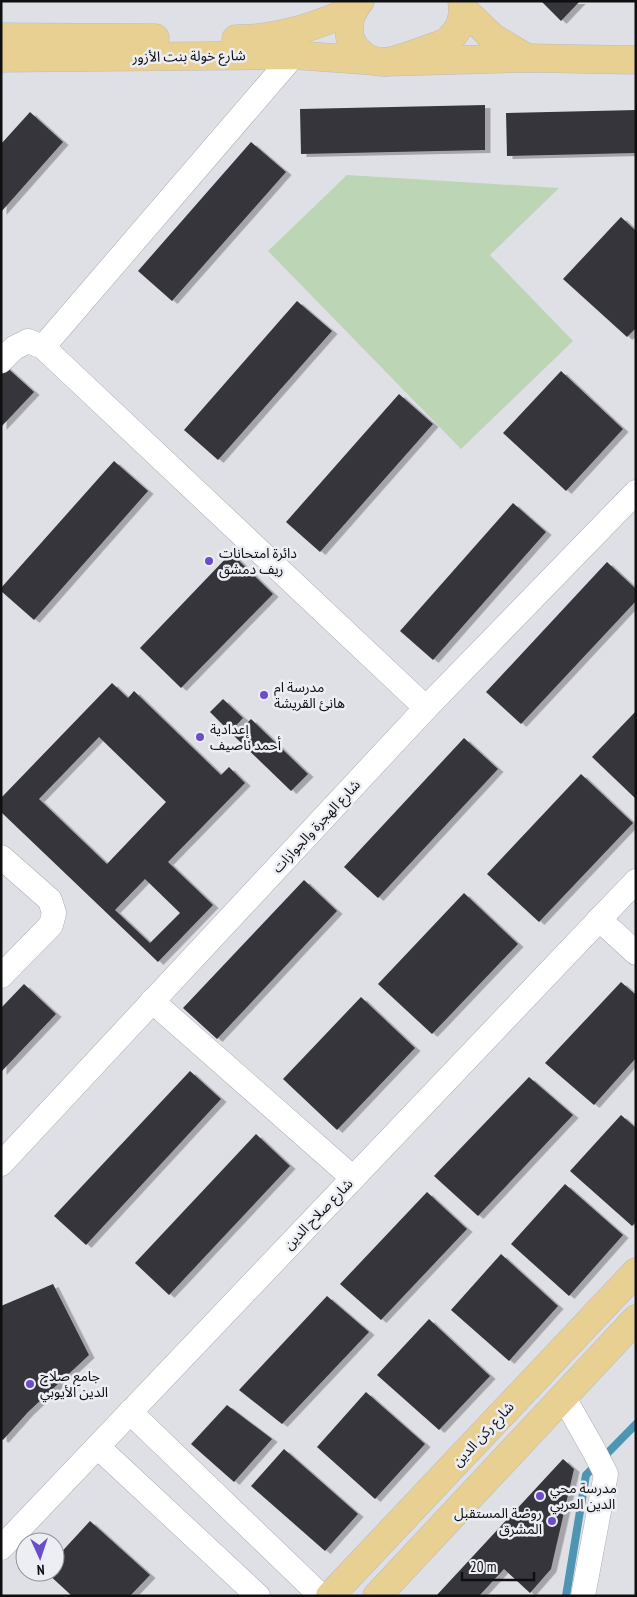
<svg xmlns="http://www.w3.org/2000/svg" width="637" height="1597" font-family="'PT Sans Narrow','Noto Sans Arabic',sans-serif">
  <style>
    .green { fill: #bbd5b5 }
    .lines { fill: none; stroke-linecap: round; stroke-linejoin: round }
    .stream { stroke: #4e95b3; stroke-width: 8 }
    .building { fill: #35363b; fill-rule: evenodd; filter: url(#shadow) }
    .minor-casing { stroke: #acaeb3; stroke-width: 25 }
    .major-casing { stroke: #bcbcbc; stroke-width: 29 }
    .minor { stroke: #fff; stroke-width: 24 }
    .major { stroke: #e8d092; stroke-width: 28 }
    .poi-dot { fill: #6b4ec7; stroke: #eceef4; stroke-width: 2 }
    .labels { text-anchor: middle; stroke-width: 5; stroke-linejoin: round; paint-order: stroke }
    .street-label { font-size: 14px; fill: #0e0f11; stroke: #eceef4 }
    .poi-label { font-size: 14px; fill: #0e0f11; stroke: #eceef4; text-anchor: start }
  </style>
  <defs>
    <filter id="shadow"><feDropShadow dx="5.5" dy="3" stdDeviation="0" flood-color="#0004"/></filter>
  </defs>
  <rect width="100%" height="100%" fill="#dfe0e6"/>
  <!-- green -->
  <path class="green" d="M347,175L559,188L490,255L573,341L461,449L268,251Z"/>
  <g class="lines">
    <!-- stream -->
    <path class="stream" d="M566,1596L586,1475L636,1424"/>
  </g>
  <!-- building -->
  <g class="building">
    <path d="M541,1H580L561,21Z"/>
    <path d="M485,105V150L301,154L300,109Z"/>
    <path d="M636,110V153L507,156L506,113Z"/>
    <path d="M30,112L63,142L1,212V144Z"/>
    <path d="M251,142L286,172L172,301L138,271Z"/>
    <path d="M621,217L636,231V328L627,337L563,279Z"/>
    <path d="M297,301L332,331L218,460L184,430Z"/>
    <path d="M3,364L34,392L1,427V365Z"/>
    <path d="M561,371L623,429L566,491L503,433Z"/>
    <path d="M399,394L433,424L320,552L286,522Z"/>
    <path d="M114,461L148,491L34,620L1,591V588Z"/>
    <path d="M513,503L546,532L433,660L400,631Z"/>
    <path d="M231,553L273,594L181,688L140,648Z"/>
    <path d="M607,562L636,589V601L521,724L486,692Z"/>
    <path d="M112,683L128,698L134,691L221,775L229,767L245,783L168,862L213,905L158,962L1,812V798ZM99,737L166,802L107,864L39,799ZM145,879L180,913L150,943L115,910Z"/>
    <path d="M223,699L243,718L230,732L210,712Z"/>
    <path d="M636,711V799L592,757Z"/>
    <path d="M251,719L308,774L291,791L234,736Z"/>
    <path d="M464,738L498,769L378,898L344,867Z"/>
    <path d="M581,774L633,823L539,922L487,874Z"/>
    <path d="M304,880L337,911L217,1039L183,1008Z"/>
    <path d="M464,893L518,944L432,1034L378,984Z"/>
    <path d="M621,982L636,995V1058L594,1105L545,1063Z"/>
    <path d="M24,984L56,1014L1,1072V1008Z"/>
    <path d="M361,997L415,1048L337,1130L283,1079Z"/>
    <path d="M190,1071L221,1099L86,1245L54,1216Z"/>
    <path d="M529,1077L573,1115L478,1216L434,1176Z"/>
    <path d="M621,1115L636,1128V1222L632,1226L570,1171Z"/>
    <path d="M256,1134L290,1166L169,1295L135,1263Z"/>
    <path d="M565,1184L623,1235L569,1296L511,1244Z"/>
    <path d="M427,1192L467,1229L381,1320L340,1284Z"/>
    <path d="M501,1254L558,1306L509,1361L451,1310Z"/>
    <path d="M53,1284L89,1355L28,1412L3,1440L1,1438V1306Z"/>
    <path d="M327,1296L369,1332L282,1424L239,1390Z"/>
    <path d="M429,1319L490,1376L439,1430L377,1375Z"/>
    <path d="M366,1392L425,1444L375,1499L317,1447Z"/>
    <path d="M227,1405L272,1439L234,1482L191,1444Z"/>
    <path d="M284,1449L358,1514L325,1551L251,1486Z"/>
    <path d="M563,1459L574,1469L551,1569L530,1593L504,1569L479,1596H436Z"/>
    <path d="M90,1521L150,1575L130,1596H72L46,1572H55V1559Z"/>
  </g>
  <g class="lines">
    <!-- minor casing -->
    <g class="minor-casing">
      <g id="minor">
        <path d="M43,347L294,55"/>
        <path d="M1,361L14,348L28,341L43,347L426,708"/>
        <path d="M1,857L50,900L54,913L51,925L1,976"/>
        <path d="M599,919L636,953"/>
        <path d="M152,1001L353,1178"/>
        <path d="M1,1164L426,708L636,492"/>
        <path d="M563,1396L593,1449L606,1474L583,1596"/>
        <path d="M130,1412L321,1596"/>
        <path d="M98,1447L258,1596"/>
        <path d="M1,1548L636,881"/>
      </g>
    </g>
    <!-- major casing -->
    <g class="major-casing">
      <g id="major">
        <path d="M360,1C351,12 347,22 350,37C354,52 370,63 385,62C401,60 429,48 445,43C459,32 465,19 462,1"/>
        <path d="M463,9L492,37L527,58"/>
        <path d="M1,37L155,38"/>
        <path d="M236,39C278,39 316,27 354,9"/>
        <path d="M1,58L294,55L376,61"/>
        <path d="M386,62L527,58L636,60"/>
        <path d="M330,1596L636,1272"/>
        <path d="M377,1596L636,1319"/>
      </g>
    </g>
    <!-- minor -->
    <use href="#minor" class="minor"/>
    <!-- major -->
    <use href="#major" class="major"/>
  </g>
  <!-- markers -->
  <g class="poi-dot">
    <circle cx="209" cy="561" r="5"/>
    <circle cx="264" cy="695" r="5"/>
    <circle cx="200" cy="737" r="5"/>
    <circle cx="30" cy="1384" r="5"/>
    <circle cx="540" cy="1496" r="5"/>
    <circle cx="552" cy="1521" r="5"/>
  </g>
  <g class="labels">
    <!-- street labels -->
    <g class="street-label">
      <text transform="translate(189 56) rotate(-1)" y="5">شارع خولة بنت الأزور</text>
      <text transform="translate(316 826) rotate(-47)" y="5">شارع الهجرة والجوازات</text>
      <text transform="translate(318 1214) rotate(-46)" y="5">شارع صلاح الدين</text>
      <text transform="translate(483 1434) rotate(-47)" y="5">شارع ركن الدين</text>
    </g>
    <!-- poi labels -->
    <g class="poi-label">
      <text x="219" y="558">دائرة امتحانات<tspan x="219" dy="16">ريف دمشق</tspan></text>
      <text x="274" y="692">مدرسة ام<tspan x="274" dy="16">هانئ القريشة</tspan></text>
      <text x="210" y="734">إعدادية<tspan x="210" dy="16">أحمد ناصيف</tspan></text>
      <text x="40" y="1381">جامع صلاح<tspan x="40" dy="16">الدين الأيوبي</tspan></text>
      <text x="550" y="1493">مدرسة محي<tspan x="550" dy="16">الدين العربي</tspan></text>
      <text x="542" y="1518" text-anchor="end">روضة المستقبل<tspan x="542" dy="16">المشرق</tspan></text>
    </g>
  </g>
  <!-- border -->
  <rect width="637" height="1597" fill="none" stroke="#0e0f11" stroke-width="5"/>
  <!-- north arrow -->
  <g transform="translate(40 1557) rotate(177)"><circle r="24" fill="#eceef4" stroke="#939599"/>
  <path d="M0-4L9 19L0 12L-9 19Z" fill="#6b4ec7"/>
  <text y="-8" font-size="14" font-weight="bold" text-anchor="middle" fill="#0e0f11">N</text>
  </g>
  <!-- scale -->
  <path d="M462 1572v8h72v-8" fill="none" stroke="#0e0f11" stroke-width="2.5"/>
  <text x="470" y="1572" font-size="15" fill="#0e0f11" stroke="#eceef4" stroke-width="4" paint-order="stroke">20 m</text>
</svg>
